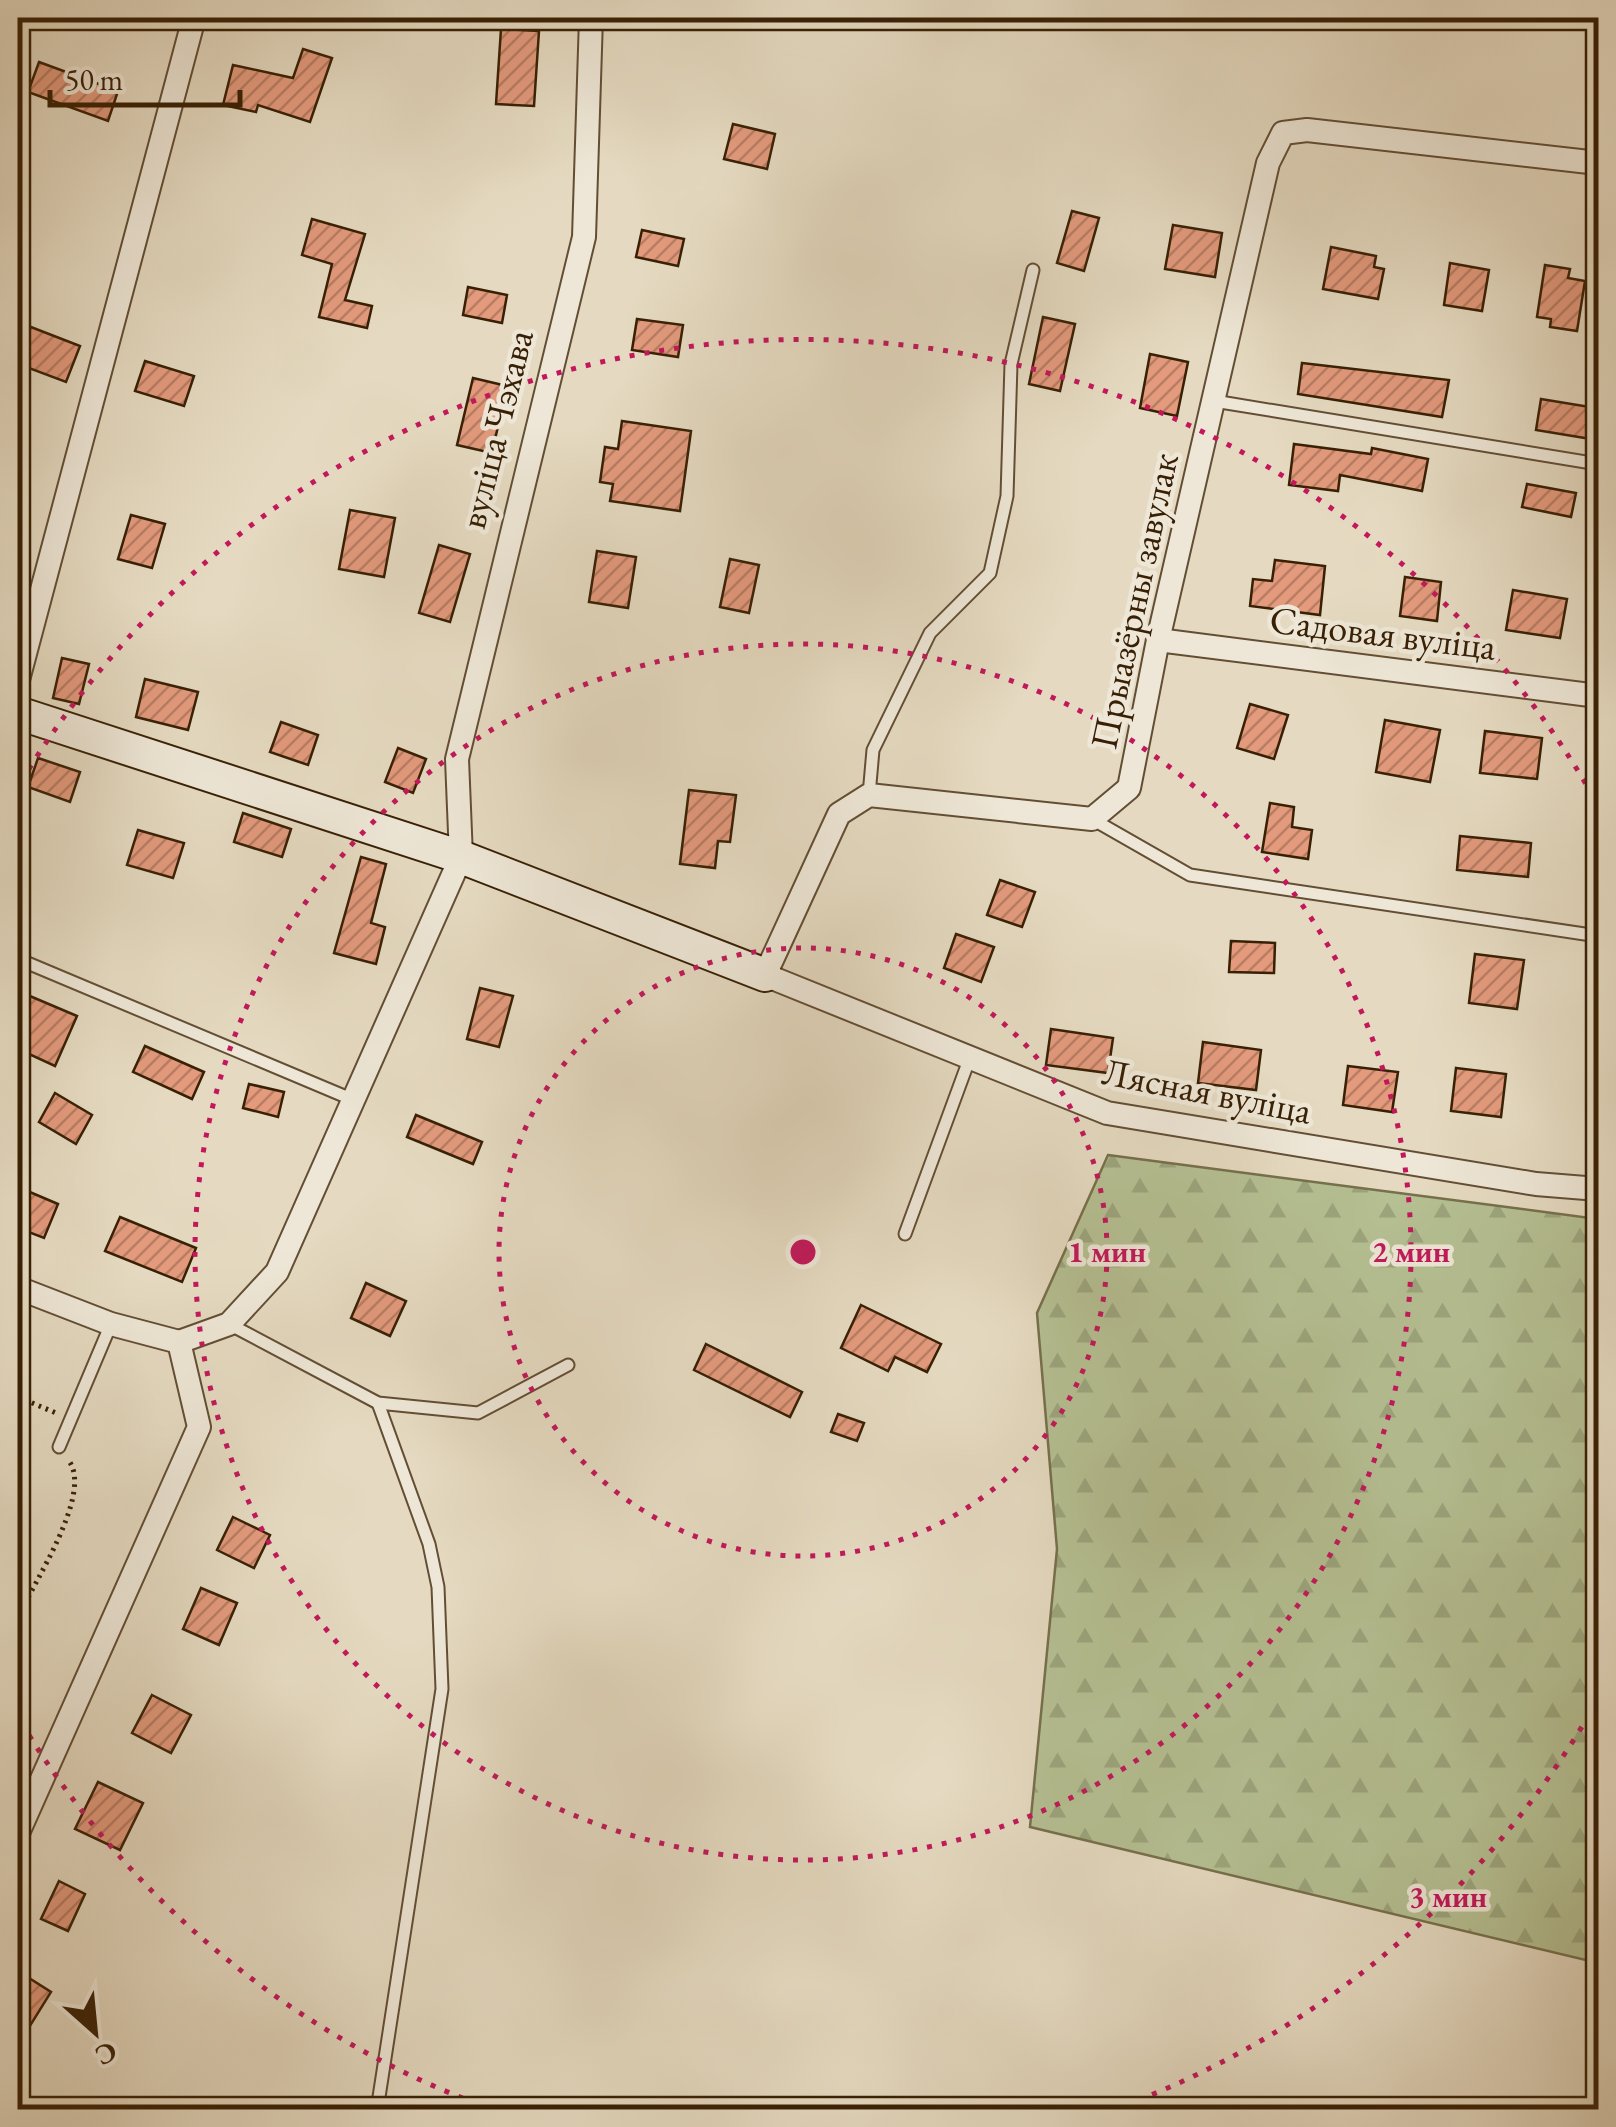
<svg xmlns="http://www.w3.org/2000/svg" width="1616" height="2127" font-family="'EB Garamond',serif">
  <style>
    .forest { fill: url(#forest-firs); stroke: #76704c; stroke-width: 2.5 }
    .building { fill: url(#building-hatch); stroke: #382005; stroke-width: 2.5 }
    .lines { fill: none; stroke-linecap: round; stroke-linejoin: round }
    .lane-casing { stroke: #634e34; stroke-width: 15 }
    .street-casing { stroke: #634e34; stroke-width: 26 }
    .secondary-casing { stroke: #382005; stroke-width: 36 }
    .path { stroke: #382005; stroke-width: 5; stroke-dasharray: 2.5 5; stroke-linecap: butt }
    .lane { stroke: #eee7d7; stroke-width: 11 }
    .street { stroke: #eee7d7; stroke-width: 22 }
    .secondary { stroke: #eee7d7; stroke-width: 32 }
    .ring { fill: none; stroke: #c2185b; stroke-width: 5; stroke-dasharray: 5 10 }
    .labels { text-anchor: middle; stroke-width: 9; stroke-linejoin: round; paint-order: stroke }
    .street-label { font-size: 38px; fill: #382005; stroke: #eee7d7 }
    .centre { fill: #c2185b; stroke: #eee7d7; stroke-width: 5 }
    .ring-label { font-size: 30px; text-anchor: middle; font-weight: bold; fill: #c2185b; stroke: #eee7d7; stroke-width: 9; stroke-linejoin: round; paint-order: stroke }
  </style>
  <defs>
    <pattern id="forest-firs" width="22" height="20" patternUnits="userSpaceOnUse" patternTransform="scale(2.5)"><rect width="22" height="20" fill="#b5c093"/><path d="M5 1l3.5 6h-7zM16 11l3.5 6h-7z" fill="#9ca57d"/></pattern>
    <pattern id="building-hatch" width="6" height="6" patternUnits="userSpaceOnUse" patternTransform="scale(2.5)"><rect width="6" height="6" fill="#e39a7d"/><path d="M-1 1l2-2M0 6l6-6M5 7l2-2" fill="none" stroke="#b97d64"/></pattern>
  </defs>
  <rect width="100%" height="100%" fill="#e5dac1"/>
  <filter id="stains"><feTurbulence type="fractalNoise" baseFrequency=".002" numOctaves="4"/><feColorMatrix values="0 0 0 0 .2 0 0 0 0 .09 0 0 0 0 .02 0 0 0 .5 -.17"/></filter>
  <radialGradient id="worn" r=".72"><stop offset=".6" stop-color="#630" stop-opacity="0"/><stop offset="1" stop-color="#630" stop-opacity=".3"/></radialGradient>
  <!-- forest -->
  <path class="forest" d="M1108,1155L1598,1219V1963L1030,1827L1057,1549L1037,1313Z"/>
  <!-- building -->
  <g class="building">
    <path d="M501,29L539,31L534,106L496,104Z"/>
    <path d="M303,49L332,58L310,122L258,105L256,112L223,105L233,65L293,78Z"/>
    <path d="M39,62L118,91L108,121L28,92Z"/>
    <path d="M733,124L775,134L767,169L724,159Z"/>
    <path d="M1072,211L1099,218L1084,271L1057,263Z"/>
    <path d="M312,219L365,234L345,300L372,306L367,328L319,317L332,264L302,255Z"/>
    <path d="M1173,225L1222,233L1215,277L1165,269Z"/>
    <path d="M642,230L684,239L678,266L636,257Z"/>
    <path d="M1331,247L1376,256L1374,267L1384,269L1378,299L1323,289Z"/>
    <path d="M1450,263L1489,270L1482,311L1444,305Z"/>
    <path d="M1545,265L1570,269L1568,278L1585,281L1577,331L1550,327L1551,319L1537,317Z"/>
    <path d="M468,287L507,295L502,323L463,315Z"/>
    <path d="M1043,317L1075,324L1060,391L1029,384Z"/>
    <path d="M637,319L683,325L678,357L632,350Z"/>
    <path d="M18,322L80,346L66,382L18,364Z"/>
    <path d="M1150,354L1188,362L1177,416L1140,408Z"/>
    <path d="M145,361L194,376L184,406L135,391Z"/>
    <path d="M1302,363L1449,380L1442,417L1298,394Z"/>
    <path d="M473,378L507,386L492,453L457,445Z"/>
    <path d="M1541,399L1596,408L1591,439L1536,430Z"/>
    <path d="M622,421L691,431L680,511L610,501L613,484L600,482L605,447L618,449Z"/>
    <path d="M1294,444L1371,454L1372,448L1428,459L1422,491L1340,475L1338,491L1289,485Z"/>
    <path d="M1527,484L1576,493L1571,517L1522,507Z"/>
    <path d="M350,510L395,518L384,577L339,569Z"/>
    <path d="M131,515L165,524L152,568L118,559Z"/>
    <path d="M439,545L470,554L450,622L419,613Z"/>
    <path d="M597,551L636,557L628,608L589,602Z"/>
    <path d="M730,559L759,565L749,613L720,607Z"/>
    <path d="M1275,560L1325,566L1320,615L1250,606L1253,579L1272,581Z"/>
    <path d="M1405,577L1441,582L1437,621L1400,616Z"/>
    <path d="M1513,590L1567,599L1560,638L1506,630Z"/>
    <path d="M62,658L89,664L79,704L53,698Z"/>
    <path d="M145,679L198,692L188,730L136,717Z"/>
    <path d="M1250,704L1288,715L1274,759L1237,748Z"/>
    <path d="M1385,720L1440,730L1430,782L1376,772Z"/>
    <path d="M281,722L318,735L308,765L270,752Z"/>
    <path d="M1485,731L1542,738L1537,779L1480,773Z"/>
    <path d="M398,748L426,759L413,793L385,782Z"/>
    <path d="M38,758L80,772L70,802L28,787Z"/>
    <path d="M689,790L736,795L730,842L718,841L715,868L680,864Z"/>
    <path d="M1270,803L1294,807L1292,827L1312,830L1308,859L1262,852Z"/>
    <path d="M243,813L291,829L282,857L234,842Z"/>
    <path d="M138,830L184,843L173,878L127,865Z"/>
    <path d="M1460,836L1531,843L1528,877L1457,870Z"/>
    <path d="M361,857L386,864L371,923L385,927L376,964L334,953Z"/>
    <path d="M1000,880L1035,892L1022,927L987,915Z"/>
    <path d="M956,934L994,947L981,982L944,968Z"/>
    <path d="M1231,941L1275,943L1274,973L1229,972Z"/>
    <path d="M1475,954L1524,960L1517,1009L1469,1003Z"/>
    <path d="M480,988L513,996L499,1047L467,1039Z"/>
    <path d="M18,991L77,1016L55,1066L18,1049Z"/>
    <path d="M1051,1029L1113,1038L1108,1073L1046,1065Z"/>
    <path d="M1203,1042L1261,1050L1256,1090L1198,1083Z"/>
    <path d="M145,1046L204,1072L192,1099L133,1072Z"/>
    <path d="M1348,1066L1398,1072L1392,1112L1343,1105Z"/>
    <path d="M1456,1068L1506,1074L1501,1117L1451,1111Z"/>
    <path d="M249,1084L284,1092L278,1117L243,1108Z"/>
    <path d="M55,1093L92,1115L76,1144L39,1122Z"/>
    <path d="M416,1115L482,1142L473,1164L407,1137Z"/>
    <path d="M18,1187L58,1204L44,1238L18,1228Z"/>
    <path d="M120,1217L196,1248L182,1282L105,1251Z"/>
    <path d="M366,1283L406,1301L390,1336L351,1318Z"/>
    <path d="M861,1305L941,1344L927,1372L895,1357L888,1371L841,1348Z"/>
    <path d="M706,1344L802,1392L790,1417L694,1370Z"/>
    <path d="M838,1414L864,1423L857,1441L831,1432Z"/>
    <path d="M233,1517L270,1535L254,1568L217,1550Z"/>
    <path d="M201,1588L237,1603L219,1645L183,1629Z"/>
    <path d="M152,1695L191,1715L171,1753L132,1733Z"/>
    <path d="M98,1782L143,1803L120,1850L75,1829Z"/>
    <path d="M59,1881L85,1894L68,1931L41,1919Z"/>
    <path d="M18,1971L51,1992L18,2045Z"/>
  </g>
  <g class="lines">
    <!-- lane casing -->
    <g class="lane-casing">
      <g id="lane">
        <path d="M1214,401L1598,464"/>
        <path d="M869,795L873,750L930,633L990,573L1007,496L1011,364L1033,270"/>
        <path d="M1092,819L1190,875L1598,936"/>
        <path d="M18,959L356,1101"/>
        <path d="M905,1234L969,1060"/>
        <path d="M229,1324L378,1403L478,1413L568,1365"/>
        <path d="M59,1447L111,1324"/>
        <path d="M377,2110L442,1689L438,1587L429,1544L378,1403"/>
      </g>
    </g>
    <!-- street casing -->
    <g class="street-casing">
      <g id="street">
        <path d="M1598,163L1307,130L1283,133L1268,163L1158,640L1129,788L1092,819L869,795L839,814L765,975L1107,1113L1536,1184L1598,1189"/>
        <path d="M1158,640L1598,696"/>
        <path d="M18,680L194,18"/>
        <path d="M18,1288L111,1324L179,1342"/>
        <path d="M179,1342L229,1324L277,1272L461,857L457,759L584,237L591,18"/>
        <path d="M18,1833L199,1427L179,1342"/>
      </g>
    </g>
    <!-- secondary casing -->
    <g class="secondary-casing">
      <path id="secondary" d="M18,713L461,857L765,975"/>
    </g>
    <!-- path -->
    <g class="path">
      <path d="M18,1397L56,1413"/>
      <path d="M18,1617C34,1582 93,1494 69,1461"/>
    </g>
    <!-- lane -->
    <use href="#lane" class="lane"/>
    <!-- street -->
    <use href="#street" class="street"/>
    <!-- secondary -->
    <use href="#secondary" class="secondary"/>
  </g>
  <!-- distance rings -->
  <g class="ring">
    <circle cx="803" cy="1252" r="304"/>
    <circle cx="803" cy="1252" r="608"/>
    <path d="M1597 1701A912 912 0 0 1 1115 2109M491 2109A912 912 0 0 1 21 1722M21 782A912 912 0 0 1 1597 803"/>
  </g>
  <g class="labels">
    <!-- street labels -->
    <g class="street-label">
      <text transform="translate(496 429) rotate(-76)" y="13">вуліца Чэхава</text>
      <text transform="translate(1134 601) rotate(-78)" y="13">Прыазёрны завулак</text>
      <text transform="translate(1383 633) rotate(7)" y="13">Садовая вуліца</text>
      <text transform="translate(1207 1091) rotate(11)" y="13">Лясная вуліца</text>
    </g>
  </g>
  <circle cx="803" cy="1252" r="15" class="centre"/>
  <g class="ring-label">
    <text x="1107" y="1262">1 мин</text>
    <text x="1411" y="1262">2 мин</text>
    <text x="1448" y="1907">3 мин</text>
  </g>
  <!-- margin -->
  <rect width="1616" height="2127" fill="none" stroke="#e5dac1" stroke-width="60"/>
  <rect x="20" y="20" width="1576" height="2087" fill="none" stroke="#382005" stroke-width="5"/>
  <rect x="30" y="30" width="1556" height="2067" fill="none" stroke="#382005" stroke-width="2.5"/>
  <!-- north arrow -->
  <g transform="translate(95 2032) rotate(153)" stroke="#eee7d7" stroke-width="8" paint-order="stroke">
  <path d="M0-8L18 38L0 25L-18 38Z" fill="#382005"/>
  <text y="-15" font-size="28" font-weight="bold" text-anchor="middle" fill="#382005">С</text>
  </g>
  <!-- scale -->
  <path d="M50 90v15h190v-15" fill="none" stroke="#382005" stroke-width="5"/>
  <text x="65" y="90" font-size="30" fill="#382005" stroke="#eee7d7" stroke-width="8" paint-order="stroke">50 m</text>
  <rect width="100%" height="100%" filter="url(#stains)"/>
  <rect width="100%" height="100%" fill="url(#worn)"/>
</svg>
